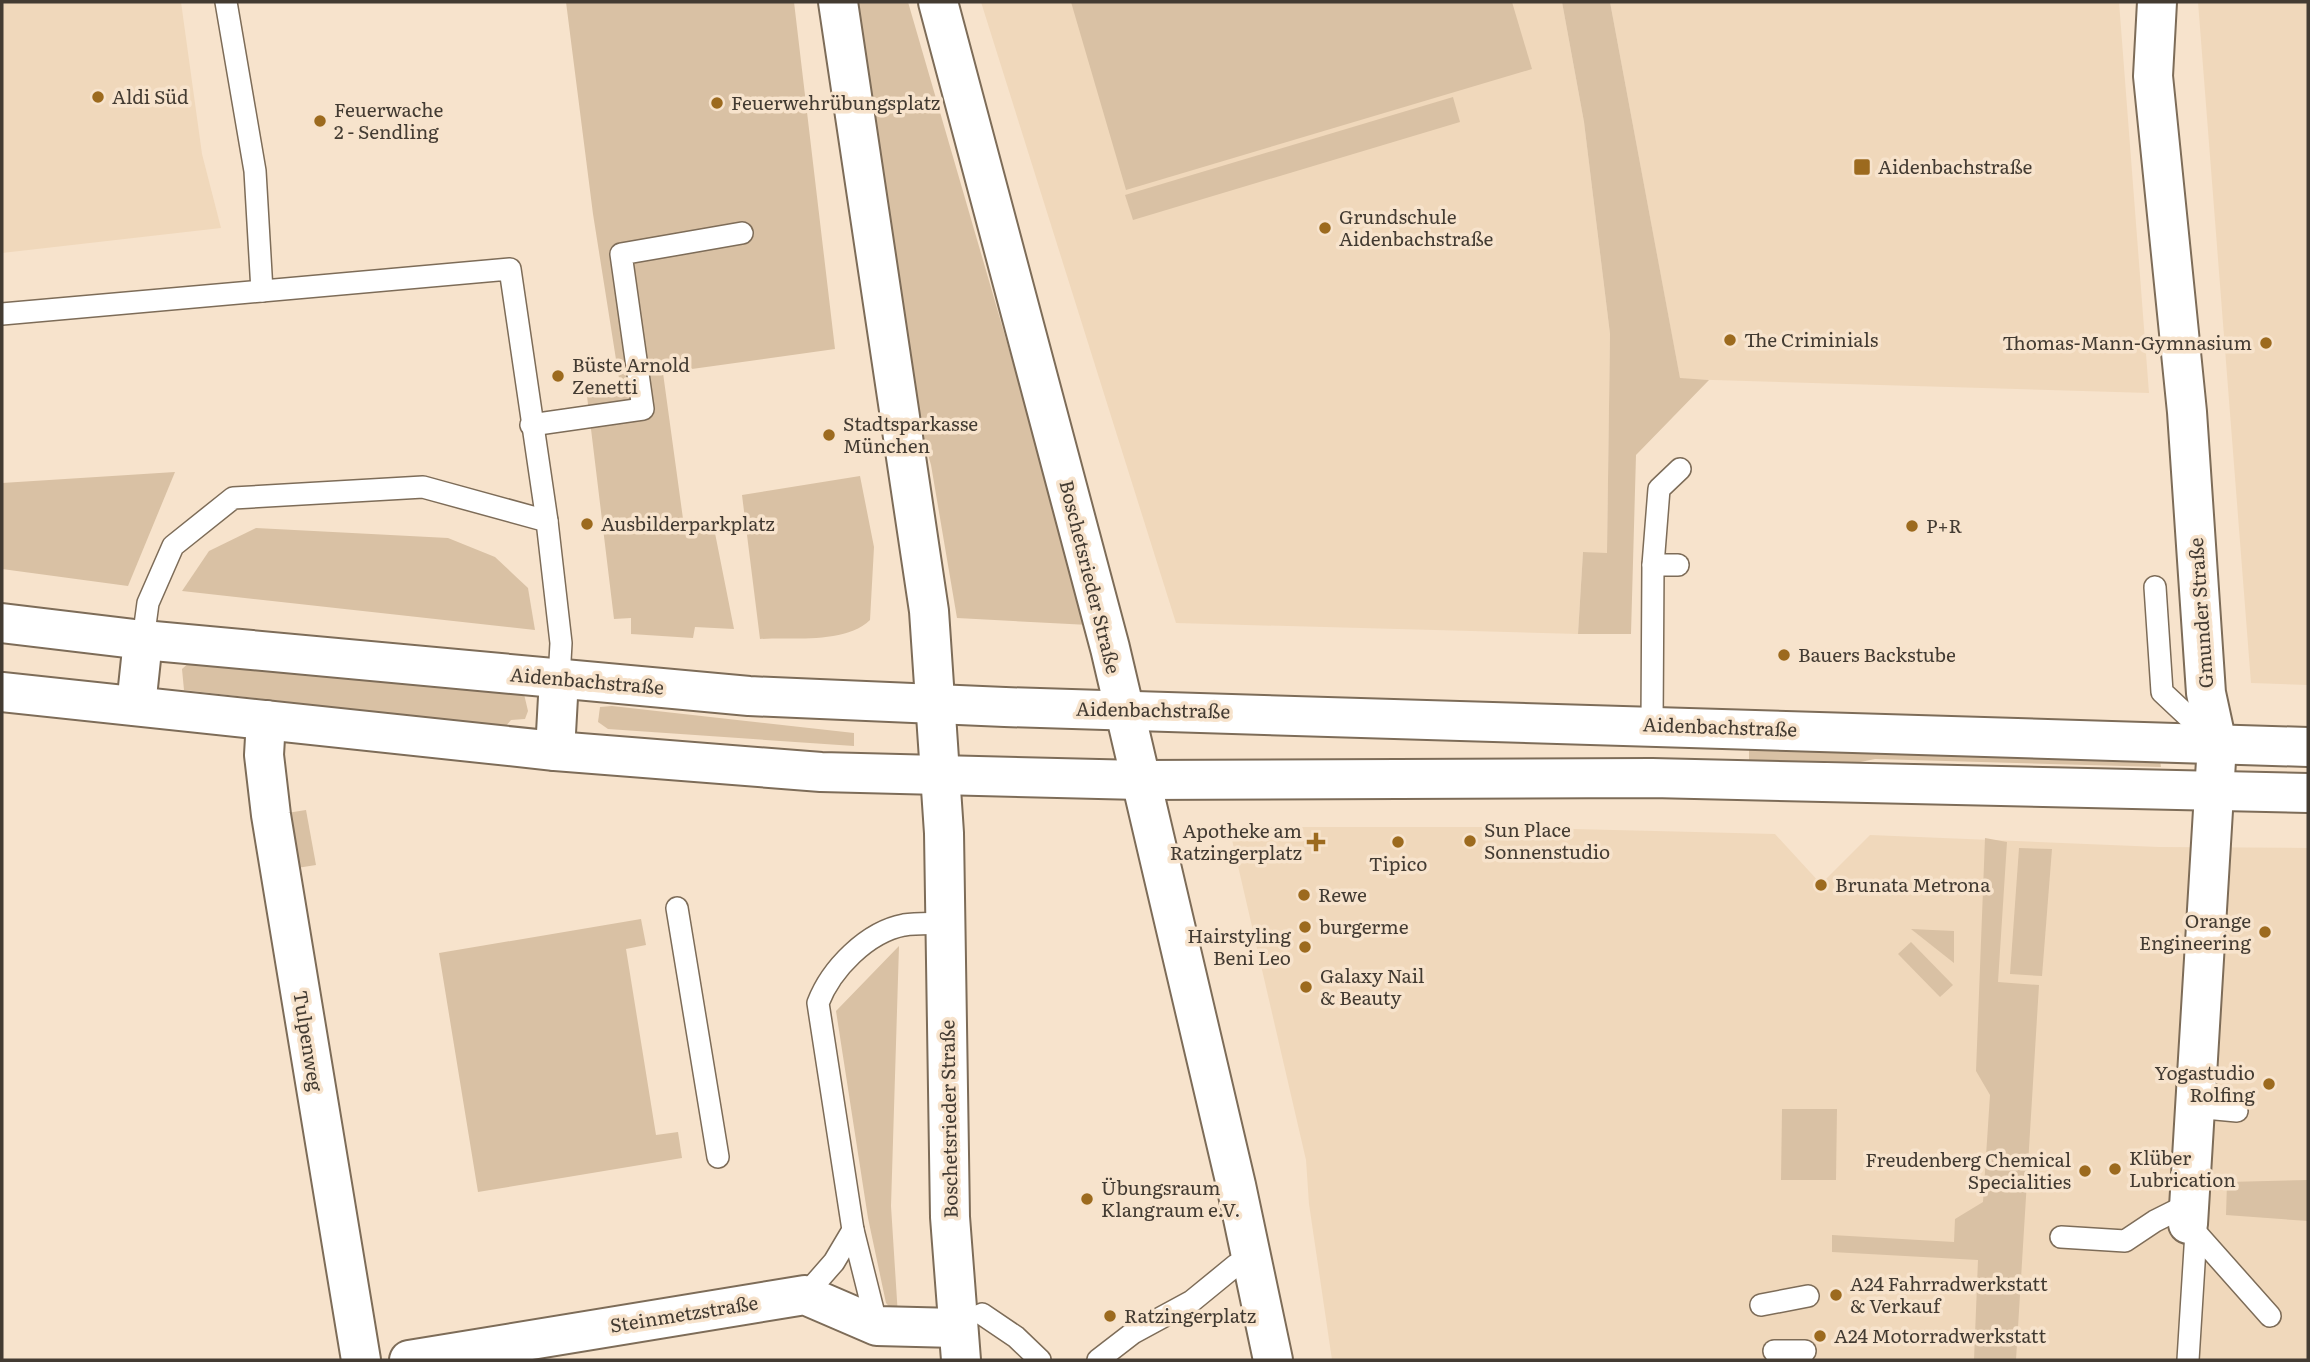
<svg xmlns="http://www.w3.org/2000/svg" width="2310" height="1362" font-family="Literata,serif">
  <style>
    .built { fill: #f0d8bb }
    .green { fill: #d9c1a4 }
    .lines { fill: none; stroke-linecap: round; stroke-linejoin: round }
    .service-casing { stroke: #7d6c58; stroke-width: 24 }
    .minor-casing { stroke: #7d6c58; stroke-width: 42 }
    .secondary-casing { stroke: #7d6c58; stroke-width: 42 }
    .service { stroke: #fff; stroke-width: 21 }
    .minor { stroke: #fff; stroke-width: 38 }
    .secondary { stroke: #fff; stroke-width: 38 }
    .poi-dot { fill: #9c6a1e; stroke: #f7e3cc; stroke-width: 2.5 }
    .labels { text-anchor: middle; stroke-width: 7; stroke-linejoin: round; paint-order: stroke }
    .poi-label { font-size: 19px; fill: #433b32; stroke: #f7e3cc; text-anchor: start }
    .street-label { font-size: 19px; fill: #433b32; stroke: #f7e3cc }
  </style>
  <rect width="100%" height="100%" fill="#f7e3cc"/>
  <!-- built -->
  <g class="built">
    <path d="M2,2H181L202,154L221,228L2,253Z"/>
    <path d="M981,2H1562L1584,122L1610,334L1607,554L1583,552L1578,634L1176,623Z"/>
    <path d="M1610,2H2119L2149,393L1680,379Z"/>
    <path d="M2198,2H2308V685L2251,683Z"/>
    <path d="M1229,827H1494L1775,834L1821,884L1870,835L2159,847L2308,848V1360H1332L1309,1204L1306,1160Z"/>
  </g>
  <!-- green -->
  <g class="green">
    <path d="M566,2H794L835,349L663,373L684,526L713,523L734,629L695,627L693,638L631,634V618L614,619L587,396L621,391L593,214Z"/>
    <path d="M848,2H908L1089,625L957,618L931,465L914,405Z"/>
    <path d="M1071,2H1512L1532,69L1126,190Z"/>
    <path d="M1562,2H1610L1680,378L1709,380L1636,455L1631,634H1578L1583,552L1607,553L1610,334L1584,122Z"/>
    <path d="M1453,97L1460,122L1133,220L1125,195Z"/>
    <path d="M175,472L128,586L2,569V483Z"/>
    <path d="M860,476L874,547L870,620C845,644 794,637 760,639L742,495Z"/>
    <path d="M256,528L448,538L495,557L528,588L535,630L182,591L209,551Z"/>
    <path d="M191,661L524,694L528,711L525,719L511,720L505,727L184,690L182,669Z"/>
    <path d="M612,706L854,733V746L608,729L598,722L600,707Z"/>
    <path d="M1749,749L2160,760L2161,767L1875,759L1831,768L1749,764Z"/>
    <path d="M306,810L316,865L297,868L287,813Z"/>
    <path d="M1985,838L2007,842L1998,982L2039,985L2016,1360H1974L1978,1260L1832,1252V1235L1954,1242L1955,1219L1983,1202L1990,1095L1976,1071Z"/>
    <path d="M2019,848L2052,849L2042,976L2010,974Z"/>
    <path d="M641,919L646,945L626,949L656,1135L678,1132L682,1158L478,1192L439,953Z"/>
    <path d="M1911,929L1954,931V963Z"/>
    <path d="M1911,942L1953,985L1940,997L1898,954Z"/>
    <path d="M899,946L891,1206L898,1316L886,1303L868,1218L836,1011Z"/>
    <path d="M1782,1109H1837L1836,1180H1781Z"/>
    <path d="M2308,1180V1221L2226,1215L2227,1182Z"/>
  </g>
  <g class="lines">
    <!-- service casing -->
    <g class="service-casing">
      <g id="service">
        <path d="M226,2L255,171L262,291"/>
        <path d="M2,314L510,269L547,521"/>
        <path d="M531,425L643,409L621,254L742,233"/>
        <path d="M1653,565H1678"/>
        <path d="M2155,587L2162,692L2211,738"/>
        <path d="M143,640L148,603L173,546L233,498L423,487L547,521L561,643L559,679"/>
        <path d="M1652,724L1653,565L1659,489L1680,469"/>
        <path d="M677,908L718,1157"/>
        <path d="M2194,1107L2237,1111"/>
        <path d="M2190,1226L2270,1316"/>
        <path d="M853,1230L877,1326"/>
        <path d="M2061,1237L2125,1241L2155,1221L2189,1204"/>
        <path d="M805,1295L834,1262L853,1230L818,1003C831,969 867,932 904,925C918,923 933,924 947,923"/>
        <path d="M1761,1305L1808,1296"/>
        <path d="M982,1314L1016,1337L1040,1360"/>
        <path d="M1774,1351H1805"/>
        <path d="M1098,1360L1133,1333L1192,1301L1236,1265"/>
        <path d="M2188,1360L2196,1232"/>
      </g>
    </g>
    <!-- minor casing -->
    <g class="minor-casing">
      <g id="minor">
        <path d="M2157,2L2153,76L2187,412L2206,693L2217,744L2188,1224"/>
        <path d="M266,720L264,755L271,815L361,1360"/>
        <path d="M409,1360L805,1295L877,1326L956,1328"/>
      </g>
    </g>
    <!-- secondary casing -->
    <g class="secondary-casing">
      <g id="secondary">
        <path d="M838,2L929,611L944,833L950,1217L961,1360"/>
        <path d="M938,2L1110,648L1236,1185L1273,1360"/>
        <path d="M2,623L143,640L749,696L1005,707L2308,747"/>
        <path d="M2,692L555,751L821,772L1140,780L1652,778L2308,793"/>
        <path d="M136,706L143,640"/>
        <path d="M555,751L559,679"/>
      </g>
    </g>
    <!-- service -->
    <use href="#service" class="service"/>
    <!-- minor -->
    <use href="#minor" class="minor"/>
    <!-- secondary -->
    <use href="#secondary" class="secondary"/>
  </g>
  <!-- markers -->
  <g class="poi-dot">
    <circle cx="98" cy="97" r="7"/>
    <circle cx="717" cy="103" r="7"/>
    <circle cx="320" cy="121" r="7"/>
    <rect x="1853" y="158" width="18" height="18" rx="3.5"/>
    <circle cx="1325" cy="228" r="7"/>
    <circle cx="1730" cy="340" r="7"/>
    <circle cx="2266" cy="343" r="7"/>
    <circle cx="558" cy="376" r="7"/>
    <circle cx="829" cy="435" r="7"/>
    <circle cx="587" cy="524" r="7"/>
    <circle cx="1912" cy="526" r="7"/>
    <circle cx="1784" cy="655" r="7"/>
    <circle cx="1470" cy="841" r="7"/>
    <path d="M1312.5 831.5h7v7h7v7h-7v7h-7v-7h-7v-7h7z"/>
    <circle cx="1398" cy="842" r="7"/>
    <circle cx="1821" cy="885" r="7"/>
    <circle cx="1304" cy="895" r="7"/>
    <circle cx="1305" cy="927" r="7"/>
    <circle cx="2265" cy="932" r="7"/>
    <circle cx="1305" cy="947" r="7"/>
    <circle cx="1306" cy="987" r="7"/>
    <circle cx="2269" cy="1084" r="7"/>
    <circle cx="2115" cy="1169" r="7"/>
    <circle cx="2085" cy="1171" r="7"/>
    <circle cx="1087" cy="1199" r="7"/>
    <circle cx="1836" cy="1295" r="7"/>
    <circle cx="1110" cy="1316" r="7"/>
    <circle cx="1820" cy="1336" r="7"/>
  </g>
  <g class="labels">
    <!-- poi labels -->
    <g class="poi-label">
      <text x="112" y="104">Aldi Süd</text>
      <text x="731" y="110">Feuerwehrübungsplatz</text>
      <text x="334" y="117">Feuerwache<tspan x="334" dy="22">2 - Sendling</tspan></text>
      <text x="1878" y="174">Aidenbachstraße</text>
      <text x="1339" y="224">Grundschule<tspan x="1339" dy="22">Aidenbachstraße</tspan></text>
      <text x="1744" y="347">The Criminials</text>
      <text x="2252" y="350" text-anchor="end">Thomas-Mann-Gymnasium</text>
      <text x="572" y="372">Büste Arnold<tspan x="572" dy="22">Zenetti</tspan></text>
      <text x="843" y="431">Stadtsparkasse<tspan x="843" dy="22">München</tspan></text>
      <text x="601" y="531">Ausbilderparkplatz</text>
      <text x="1926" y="533">P+R</text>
      <text x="1798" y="662">Bauers Backstube</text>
      <text x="1484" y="837">Sun Place<tspan x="1484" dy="22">Sonnenstudio</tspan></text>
      <text x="1302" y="838" text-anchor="end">Apotheke am<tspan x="1302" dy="22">Ratzingerplatz</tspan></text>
      <text x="1398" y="871" text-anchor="middle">Tipico</text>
      <text x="1835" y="892">Brunata Metrona</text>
      <text x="1318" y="902">Rewe</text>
      <text x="2251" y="928" text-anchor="end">Orange<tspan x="2251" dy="22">Engineering</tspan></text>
      <text x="1319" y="934">burgerme</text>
      <text x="1291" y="943" text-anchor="end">Hairstyling<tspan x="1291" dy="22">Beni Leo</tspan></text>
      <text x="1320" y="983">Galaxy Nail<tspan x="1320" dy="22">&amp; Beauty</tspan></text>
      <text x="2255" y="1080" text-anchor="end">Yogastudio<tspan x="2255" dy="22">Rolfing</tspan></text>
      <text x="2129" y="1165">Klüber<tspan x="2129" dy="22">Lubrication</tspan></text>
      <text x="2071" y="1167" text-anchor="end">Freudenberg Chemical<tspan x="2071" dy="22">Specialities</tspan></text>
      <text x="1101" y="1195">Übungsraum<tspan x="1101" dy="22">Klangraum e.V.</tspan></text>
      <text x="1850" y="1291">A24 Fahrradwerkstatt<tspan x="1850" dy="22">&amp; Verkauf</tspan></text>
      <text x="1124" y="1323">Ratzingerplatz</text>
      <text x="1834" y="1343">A24 Motorradwerkstatt</text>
    </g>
    <!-- street labels -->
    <g class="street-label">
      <text transform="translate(1090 577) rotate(76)" y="7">Boschetsrieder Straße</text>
      <text transform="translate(2201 613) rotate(-94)" y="7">Gmunder Straße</text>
      <text transform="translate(587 681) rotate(5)" y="7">Aidenbachstraße</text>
      <text transform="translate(1153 710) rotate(1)" y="7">Aidenbachstraße</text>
      <text transform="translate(1720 727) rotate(2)" y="7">Aidenbachstraße</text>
      <text transform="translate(308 1041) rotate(81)" y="7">Tulpenweg</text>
      <text transform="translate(949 1119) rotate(-91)" y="7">Boschetsrieder Straße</text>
      <text transform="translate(684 1314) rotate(-9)" y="7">Steinmetzstraße</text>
    </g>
  </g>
  <!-- border -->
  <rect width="2310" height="1362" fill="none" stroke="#433b32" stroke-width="7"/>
</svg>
